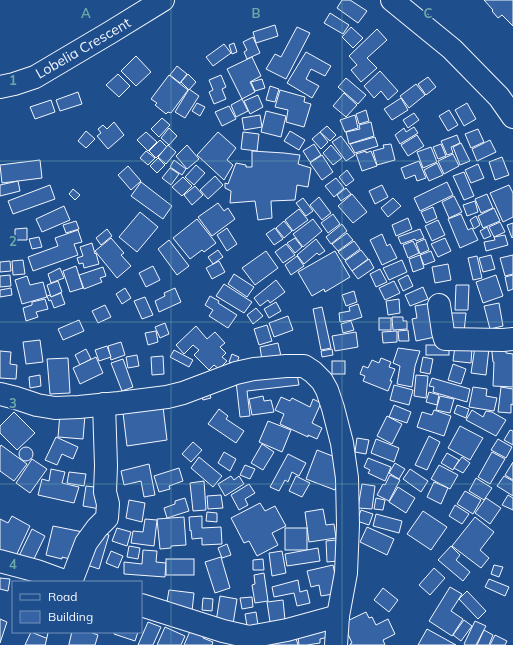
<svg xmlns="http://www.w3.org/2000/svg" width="513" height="645" font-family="Mulish,sans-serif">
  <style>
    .building { fill: #3563a3; stroke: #f2f6ff }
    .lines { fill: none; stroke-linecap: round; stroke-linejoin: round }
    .minor-casing { stroke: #f2f6ff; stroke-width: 24 }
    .minor { stroke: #1f4e8c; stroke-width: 22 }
    .grid { fill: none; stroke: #6aa9a8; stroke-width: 1; stroke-opacity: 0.55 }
    .labels { text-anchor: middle; stroke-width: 3; stroke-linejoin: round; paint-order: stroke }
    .street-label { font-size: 14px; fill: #f2f6ff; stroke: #1f4e8c }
    .grid-label { font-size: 13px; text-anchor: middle; font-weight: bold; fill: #6aa9a8; stroke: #1f4e8c; stroke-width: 3; stroke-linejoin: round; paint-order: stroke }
  </style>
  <rect width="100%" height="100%" fill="#1f4e8c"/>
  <!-- building -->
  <g class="building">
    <path d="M342,0H350L367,11L358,23L337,8Z"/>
    <path d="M484,0H513V26L502,15L498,18L492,11L493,10Z"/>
    <path d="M330,13L349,25L343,34L324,23Z"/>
    <path d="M275,25L278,36L256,43L253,32Z"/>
    <path d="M297,27L310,33L286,79L266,69L275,54L281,57Z"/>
    <path d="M351,27L363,38L353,48L342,37Z"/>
    <path d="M377,29L387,40L367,58L377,68L361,82L351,70L357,65L349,56Z"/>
    <path d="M253,37L260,53L247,59L244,52L247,50L243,42Z"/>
    <path d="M234,43L237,52L232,54L229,45Z"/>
    <path d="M224,44L231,53L213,66L206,57Z"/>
    <path d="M306,52L331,66L325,76L311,69L306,79L319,86L312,98L287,83Z"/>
    <path d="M136,56L151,72L136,86L121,71Z"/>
    <path d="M252,57L261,76L250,82L255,92L242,99L227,69Z"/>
    <path d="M177,66L187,74L180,83L170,75Z"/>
    <path d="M380,71L398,91L388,100L381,91L374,98L364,86Z"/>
    <path d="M118,74L130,86L119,97L106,85Z"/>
    <path d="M188,74L196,82L189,90L181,82Z"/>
    <path d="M169,75L188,90L171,113L168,112L166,114L155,105L157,103L151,99Z"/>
    <path d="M221,75L226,87L222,89L226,99L214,104L209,92L213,90L209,80Z"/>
    <path d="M428,77L436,87L426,95L418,84Z"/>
    <path d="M346,78L366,95L358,104L338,87Z"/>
    <path d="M262,79L265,88L255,91L251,82Z"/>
    <path d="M416,84L425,95L409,108L400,96Z"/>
    <path d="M270,86L279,89L275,102L266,100Z"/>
    <path d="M189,89L199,96L185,118L175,112Z"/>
    <path d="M280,90L305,97L304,102L311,104L304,127L286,122L288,110L275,107Z"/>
    <path d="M78,92L82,104L60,111L56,100Z"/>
    <path d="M344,93L357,105L346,117L333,106Z"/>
    <path d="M258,95L263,107L250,114L244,101Z"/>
    <path d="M401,98L408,110L392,120L384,109Z"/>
    <path d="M242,99L248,111L236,117L231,105Z"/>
    <path d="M51,100L55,112L35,119L30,107Z"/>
    <path d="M197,103L205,107L200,116L192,111Z"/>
    <path d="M467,103L476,119L464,126L455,110Z"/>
    <path d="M229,106L236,119L222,126L215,112Z"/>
    <path d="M366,110L369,121L359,124L356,114Z"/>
    <path d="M449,110L458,125L448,131L439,116Z"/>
    <path d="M266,111L286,116L281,137L261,132Z"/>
    <path d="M414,113L419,120L408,128L403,120Z"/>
    <path d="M260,115L262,127L244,130L242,118Z"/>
    <path d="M355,115L358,128L345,132L340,120Z"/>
    <path d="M162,118L170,125L159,137L151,129Z"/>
    <path d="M114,122L124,135L108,149L97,136L101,133L98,129L103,125L107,129Z"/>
    <path d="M371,122L374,136L349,144L346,132L360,129L359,125Z"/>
    <path d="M327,126L336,135L330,141L320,132Z"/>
    <path d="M414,127L418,133L400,144L395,135L404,128L406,132Z"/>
    <path d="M169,128L177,136L169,145L161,138Z"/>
    <path d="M478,129L484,142L471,148L465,134Z"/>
    <path d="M86,131L95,139L86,148L78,141Z"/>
    <path d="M290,131L305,140L299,150L284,141Z"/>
    <path d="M146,132L157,142L148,151L137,140Z"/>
    <path d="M218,132L236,148L227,160L233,165L224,180L197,155Z"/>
    <path d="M243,132L259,134L257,151L241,149Z"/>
    <path d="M320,132L328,142L321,149L312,139Z"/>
    <path d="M417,135L424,146L408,156L401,145Z"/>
    <path d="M457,135L460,143L451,147L453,153L447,155L441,141Z"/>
    <path d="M341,136L355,155L346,161L332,142Z"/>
    <path d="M375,137L378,146L355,153L350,144Z"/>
    <path d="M160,140L167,147L156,158L149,151Z"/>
    <path d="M490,140L496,152L477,161L472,149Z"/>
    <path d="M461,143L470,161L460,165L453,147Z"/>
    <path d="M314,144L321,155L310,162L303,151Z"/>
    <path d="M391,144L395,160L377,165L373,151L384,148L383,145Z"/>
    <path d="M441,144L446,156L438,159L433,147Z"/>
    <path d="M168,145L176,152L166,164L158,157Z"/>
    <path d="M187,145L199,159L187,169L176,156Z"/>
    <path d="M331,145L342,158L333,165L323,153Z"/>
    <path d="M431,147L437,162L423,168L417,152Z"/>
    <path d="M146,151L155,158L148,165L140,158Z"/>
    <path d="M252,151L284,153L300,155L298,164L311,168L308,187L297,185L295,200L271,201L272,218L258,220L255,201L230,203L231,191L225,188V183L228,184L236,163L246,165V167H252Z"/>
    <path d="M366,151V153L371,151L377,166L362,171L356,154Z"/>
    <path d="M453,154L459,166L444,174L438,161Z"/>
    <path d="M322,155L333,172L322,180L310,163Z"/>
    <path d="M502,157L509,175L495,180L489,162Z"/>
    <path d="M158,158L165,165L157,173L150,166Z"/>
    <path d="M40,160L42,178L2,183L0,165Z"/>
    <path d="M174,160L186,169L182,175L170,167Z"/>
    <path d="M419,161L426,178L417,181L415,175L405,179L401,168Z"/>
    <path d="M437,163L443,175L429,181L424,170Z"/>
    <path d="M478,164L484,178L471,183L465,170Z"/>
    <path d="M196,165L205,173L194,185L185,177Z"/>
    <path d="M128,166L141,181L131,190L118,175Z"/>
    <path d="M170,168L179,174L171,185L162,178Z"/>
    <path d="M347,170L354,180L346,186L339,177Z"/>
    <path d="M464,172L474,196L464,200L453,176Z"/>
    <path d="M215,176L223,185L208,199L200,190Z"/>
    <path d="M183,177L192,186L182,196L172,187Z"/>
    <path d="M336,178L344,188L334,197L325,186Z"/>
    <path d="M18,181L20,191L0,196V185Z"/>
    <path d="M141,182L172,206L163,219L131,196Z"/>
    <path d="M447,182L453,195L420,211L414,198Z"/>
    <path d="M50,185L55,199L13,214L8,201Z"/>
    <path d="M382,185L388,197L375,204L369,191Z"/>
    <path d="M509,185L513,193V217L503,222L490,193Z"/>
    <path d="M195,186L203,195L192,205L184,195Z"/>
    <path d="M346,188L351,194L341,201L337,195Z"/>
    <path d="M73,189L80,195L75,200L69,194Z"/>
    <path d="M352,194L367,212L353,223L338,206Z"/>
    <path d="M487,194L493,208L481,213L475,199Z"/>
    <path d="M454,196L462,212L449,218L442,202Z"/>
    <path d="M319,197L331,213L322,220L310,205Z"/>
    <path d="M303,198L313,211L306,216L296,203Z"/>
    <path d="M393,198L401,206L388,217L381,208Z"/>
    <path d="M475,201L478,212L467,216L463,205Z"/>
    <path d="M218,203L224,211L228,208L235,219L212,236L198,217Z"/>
    <path d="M64,206L70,220L42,232L36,219Z"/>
    <path d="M433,207L437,218L426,223L421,212Z"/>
    <path d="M494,208L500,221L483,228L478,216Z"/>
    <path d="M299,209L308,220L293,231L285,220Z"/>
    <path d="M140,212L158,227L137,252L119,237Z"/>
    <path d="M333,214L340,224L328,233L321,223Z"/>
    <path d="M461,214L468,230L472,228L478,240L460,248L448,219Z"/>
    <path d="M476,216L480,225L474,229L470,220Z"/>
    <path d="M408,218L412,229L396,236L392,225Z"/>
    <path d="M197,219L216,243L204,252L202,250L190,259L173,238Z"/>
    <path d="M313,219L322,231L303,247L293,234Z"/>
    <path d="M438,220L445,235L432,241L425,226Z"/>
    <path d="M76,221L79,229L66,233L63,225Z"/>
    <path d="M284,221L292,231L284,238L276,228Z"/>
    <path d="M500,222L505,232L494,237L489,227Z"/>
    <path d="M513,223V237L512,238L507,225Z"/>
    <path d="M342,224L347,231L331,244L326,237Z"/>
    <path d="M487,227L491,236L484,239L480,231Z"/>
    <path d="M27,228V240H15V229Z"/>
    <path d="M227,228L237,244L227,251L217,235Z"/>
    <path d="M275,228L283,239L274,245L266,234Z"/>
    <path d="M107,229L112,236L101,245L96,238Z"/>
    <path d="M420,229L424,238L416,241L415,239L401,244L398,237Z"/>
    <path d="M78,230L82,242L74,244L78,255L33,271L28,257L58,246L55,238Z"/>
    <path d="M347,233L353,240L338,251L332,244Z"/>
    <path d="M382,234L387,246L390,244L397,258L382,265L370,240Z"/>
    <path d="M505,235L508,245L486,251L484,242L495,240L494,237Z"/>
    <path d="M39,237L42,247L32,249L29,239Z"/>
    <path d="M111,238L124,253L121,255L131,266L117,278L95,251Z"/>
    <path d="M295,238L302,247L295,253L287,243Z"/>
    <path d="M445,238L451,251L438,257L431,244Z"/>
    <path d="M316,239L325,251L319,255L317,253L304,264L297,255Z"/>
    <path d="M425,239L429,250L420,254L416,243Z"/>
    <path d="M169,240L189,266L177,275L158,249Z"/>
    <path d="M354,241L360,249L345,260L338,252Z"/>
    <path d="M413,241L419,253L408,258L403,245Z"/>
    <path d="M92,243L95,254L96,253L99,264L84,268L83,263L79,264L77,258L83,256L80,247Z"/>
    <path d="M286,244L295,255L283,263L275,252Z"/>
    <path d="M218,250L223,257L213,264L208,257Z"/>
    <path d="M361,250L368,259L352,271L345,261Z"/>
    <path d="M266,251L278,268L255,285L242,268Z"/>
    <path d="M335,251L350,277L325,292L324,289L312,296L298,272Z"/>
    <path d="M431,251L435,261L424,265L420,255Z"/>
    <path d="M420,255L424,268L413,272L409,259Z"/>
    <path d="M491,255L495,269L483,272L479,258Z"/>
    <path d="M513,255V274L505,276L500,258Z"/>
    <path d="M297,256L304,266L291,275L285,265Z"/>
    <path d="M477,256L482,278L473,280L468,258Z"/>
    <path d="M369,259L374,268L358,279L352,271Z"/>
    <path d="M23,260L25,274L13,275L12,261Z"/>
    <path d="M402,260L407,272L389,280L383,268Z"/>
    <path d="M10,261L11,271L0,272V262Z"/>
    <path d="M219,261L225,272L212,279L206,268Z"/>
    <path d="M448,264L451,280L435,283L432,267Z"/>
    <path d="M76,266L83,288L70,292L63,271Z"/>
    <path d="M153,266L160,280L146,287L139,273Z"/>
    <path d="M103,267L106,276L100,278L102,282L84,289L79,275Z"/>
    <path d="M60,268L64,278L51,283L48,274Z"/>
    <path d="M380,269L387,282L376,287L370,274Z"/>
    <path d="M234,274L254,287L247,297L228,284Z"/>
    <path d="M10,275L11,286L0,287V276Z"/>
    <path d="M408,275L413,286L403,291L398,280Z"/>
    <path d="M496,275L503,296L483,303L476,282Z"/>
    <path d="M513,275V289L508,291L505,277Z"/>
    <path d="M27,276L30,285L43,282L47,297L22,304L15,280Z"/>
    <path d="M276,280L285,292L270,303L268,300L260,306L254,298Z"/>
    <path d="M58,281L62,292L51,297L47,285Z"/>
    <path d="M394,281L400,293L385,300L379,288Z"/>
    <path d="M224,284L252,302L244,313L216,296Z"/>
    <path d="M456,285H469L468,310H455Z"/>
    <path d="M423,287L428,299L410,306L405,295Z"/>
    <path d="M11,288L12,295L0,297V290Z"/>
    <path d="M125,288L131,298L122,304L116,294Z"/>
    <path d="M175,288L181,302L159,312L155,301L165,296L164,293Z"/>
    <path d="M354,291L357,302L346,306L342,295Z"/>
    <path d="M61,293L65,304L54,308L51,300L49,301L47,296L50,295L51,297Z"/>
    <path d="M210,296L219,301L218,303L237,315L228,328L209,316L213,310L205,305Z"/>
    <path d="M145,297L153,315L142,319L134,301Z"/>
    <path d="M45,299L48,309L36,312L38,317L26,321L23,308L32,305V302Z"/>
    <path d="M399,299L400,313L388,315L386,301Z"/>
    <path d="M276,302L281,311L269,318L264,309Z"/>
    <path d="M432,303L435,337L416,341L412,319L417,318L415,306Z"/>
    <path d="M499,303L503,326L490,329L484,306Z"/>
    <path d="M358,304L362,317L353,320L340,322L339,313L350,311L349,307Z"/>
    <path d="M105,305L111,317L98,323L92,311Z"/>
    <path d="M322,307L331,348L321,350L313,309Z"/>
    <path d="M256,308L263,316L253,324L247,315Z"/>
    <path d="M451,313H466L464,332L449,331Z"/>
    <path d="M288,316L293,330L274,337L269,323Z"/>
    <path d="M392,317H403V321H407V329L393,330Z"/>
    <rect x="379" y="318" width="12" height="12"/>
    <path d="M79,320L84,331L63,340L58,329Z"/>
    <path d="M351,321L354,330L343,333L341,324Z"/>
    <path d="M165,323L169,334L160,338L155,327Z"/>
    <path d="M267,325L272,341L259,345L254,329Z"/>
    <path d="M196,326L207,339L215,332L225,343L220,347L226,353L222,357L227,361L219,369L214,365L209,370L194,355L199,350L193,345L184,354L176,345Z"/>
    <path d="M408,330L409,341H399L398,331Z"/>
    <path d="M156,331L158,342L148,345L145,333Z"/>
    <path d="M397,331V342L383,343L382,332Z"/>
    <path d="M356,332L358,347L335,351L332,336Z"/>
    <path d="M40,340L43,362L26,364L23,342Z"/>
    <path d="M121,342L125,355L111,360L108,346Z"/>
    <path d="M505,342L506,353L513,354V387L493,386L494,362H493L491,343Z"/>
    <path d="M278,343L281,356L262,360L260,347Z"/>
    <rect x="426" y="345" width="23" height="10"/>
    <path d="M107,346L111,357L99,361L95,350Z"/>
    <path d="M455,346L472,348L471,363L453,361Z"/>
    <path d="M475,347L489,348L486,375L471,373Z"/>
    <path d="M398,348L420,351L415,366L412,387L397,384L400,366L393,363Z"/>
    <path d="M86,349L91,359L80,365L75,355Z"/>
    <path d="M332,349L333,355L322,357L321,351Z"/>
    <path d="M174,350L193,360L189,367L170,357Z"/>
    <path d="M0,351L11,352L10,364L17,365L16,379L0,378Z"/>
    <path d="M232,354L239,357L236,365L229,362Z"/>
    <path d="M137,355L139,366L128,368L126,357Z"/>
    <path d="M163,356L164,374L152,375L151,357Z"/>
    <path d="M96,357L103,373L80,384L73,368Z"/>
    <path d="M423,357L433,359L430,374L420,372Z"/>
    <path d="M68,358L70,393L50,394L47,359Z"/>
    <path d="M381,358L391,362L389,367L395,369L390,381H392L388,391L363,381L365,376L360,374L363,366L368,368L372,360L379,363Z"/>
    <path d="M123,359L133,387L122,391L111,363Z"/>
    <rect x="332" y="361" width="13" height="13"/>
    <path d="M453,364L466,369L461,384L448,380Z"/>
    <path d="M297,374L299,385L247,391L250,416L240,417L236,381Z"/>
    <path d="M40,375L41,386L30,388L29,377Z"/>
    <path d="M416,375L428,376L426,398L414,396Z"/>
    <path d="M432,378L470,389L467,402L433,392L434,387L429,386Z"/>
    <path d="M394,385L413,390L409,405L390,400Z"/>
    <path d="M473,387L487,389L486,396L497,398L494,411L469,407Z"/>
    <path d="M501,387L513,389V405L511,404V413L498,412Z"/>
    <path d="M209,392L211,398L203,400L201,395Z"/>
    <path d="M429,392L439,395L437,405L426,402Z"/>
    <path d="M263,396L264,401L271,400L274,412L252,415L249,399Z"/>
    <path d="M440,396L454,399L450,413L436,410Z"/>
    <path d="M281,397L290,401L292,398L310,407L313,399L321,403L312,423L322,428L317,439L308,435V437L280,424L284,414L275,410Z"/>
    <path d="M394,405L411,412L407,423L389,417Z"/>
    <path d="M457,405L469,409L466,418L454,413Z"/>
    <path d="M163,407L167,440L127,446L123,413Z"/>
    <path d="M219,409L228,416L226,419L244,431L236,443L208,424Z"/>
    <path d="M434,410L451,416L444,436L417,427L422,412L432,415Z"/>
    <path d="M472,410L483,417L486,411L492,412L506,420L496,436L466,420Z"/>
    <path d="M14,412L35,433L17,450L0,433V426Z"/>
    <path d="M60,413L85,415L83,439L58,437Z"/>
    <path d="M387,416L402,424L392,444L377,436Z"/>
    <path d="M268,421L291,430L282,452L259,442Z"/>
    <path d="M460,426L483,438L470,460L448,448Z"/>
    <path d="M510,430L513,431V445L504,440Z"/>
    <path d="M429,436L440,442L427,470L415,465Z"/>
    <path d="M56,437L78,447L73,459L62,454L57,465L45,460Z"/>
    <path d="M357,438L369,440L366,454L355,452Z"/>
    <path d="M376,439L399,448L394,462L371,453Z"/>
    <path d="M498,439L512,447L506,458L491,450Z"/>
    <path d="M193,442L202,450L191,462L182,454Z"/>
    <path d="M262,444L274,452L263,470L251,463Z"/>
    <path d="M1,445L27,464L14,481L0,471V447Z"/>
    <circle cx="26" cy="454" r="7"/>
    <path d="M317,450L340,459L344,466L335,490L306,479Z"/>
    <path d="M224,452L236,459L230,471L218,463Z"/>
    <path d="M492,452L505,459L490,484L478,477Z"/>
    <path d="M447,453L459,460L453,470L441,463Z"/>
    <path d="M288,454L306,463L299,476L292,472L288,482L285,480L279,491L270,487Z"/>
    <path d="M199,457L222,476L213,487L191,468Z"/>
    <path d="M462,457L470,463L463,473L454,468Z"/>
    <path d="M368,458L391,467L385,481L368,473L370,470L364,467Z"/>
    <path d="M32,459L47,469L30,493L16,483Z"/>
    <path d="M513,462V480L505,475Z"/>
    <path d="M395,463L405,469L399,479L389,473Z"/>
    <path d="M149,464L155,495L144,497L141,481L124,485L121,471Z"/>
    <path d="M245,465L255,469L250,479L240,475Z"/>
    <path d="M439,465L458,475L450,489L431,479Z"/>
    <path d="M179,468L183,481L169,486L170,489L159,492L154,476Z"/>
    <path d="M51,469L65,472L62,483L79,487L74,503L38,495L42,479L49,481Z"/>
    <path d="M410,469L428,481L421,492L403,479Z"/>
    <path d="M69,472L86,474L84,486L67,483Z"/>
    <path d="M390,475L400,480L389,501L377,495L383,484L385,485Z"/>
    <path d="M231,476L234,480L239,476L244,484L225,496L218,484Z"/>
    <path d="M296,476L310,483L302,497L289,491Z"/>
    <path d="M504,476L513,481V496L497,486Z"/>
    <path d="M476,478L492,488L484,500L469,491Z"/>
    <path d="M204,481L206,510L193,511L190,483Z"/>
    <path d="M434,482L448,488L441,504L427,497Z"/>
    <path d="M249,484L255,493L245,499L248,505L239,510L231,495Z"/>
    <path d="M362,484L375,486L372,509L358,508Z"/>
    <path d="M86,486L103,488L100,509L83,506Z"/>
    <path d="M398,487L415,498L406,513L389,502Z"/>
    <path d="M465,491L481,500L473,514L457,504Z"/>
    <path d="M221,495L223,508L208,509L207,496Z"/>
    <path d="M508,495L513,498V510L502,505Z"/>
    <path d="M185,498L189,511L167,518L164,508L175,504V501Z"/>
    <path d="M376,498L385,500L383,510L374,509Z"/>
    <path d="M486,498L501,508L490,524L475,513Z"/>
    <path d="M129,500L145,503L142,522L126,518Z"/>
    <path d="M260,503L265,511L275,506L286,526L272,533L278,545L257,556L249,541L244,543L231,518Z"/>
    <path d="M455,505L469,514L462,524L449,516Z"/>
    <path d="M323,509L326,525L334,524L336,538L309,542L305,512Z"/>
    <path d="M361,510L373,514L369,525L357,521Z"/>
    <path d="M423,511L447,527L431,550L407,534Z"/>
    <path d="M207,512L217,513V522L206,521Z"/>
    <path d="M376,514L402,521L399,533L373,526Z"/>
    <path d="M12,516L30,526L14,560L0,553V519L8,523Z"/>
    <path d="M202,516V528L221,527L222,544L202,545V538L192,539L191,530L190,531L189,517Z"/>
    <path d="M184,517L186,545L171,546V548L160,549L157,519Z"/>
    <path d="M475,517L494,532L480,550L489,558L481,568L452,546Z"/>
    <path d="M145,519L157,520L154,546L131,543L133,531L143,532Z"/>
    <path d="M53,526L83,532L74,560L62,557V559L46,555Z"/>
    <path d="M367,527L394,539L387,555L360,542Z"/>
    <path d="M117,528L131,532L127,546L112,541Z"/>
    <rect x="285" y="528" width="22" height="22"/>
    <path d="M32,529L45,536L32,563L19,556Z"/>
    <path d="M97,531L109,535L99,569L87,565Z"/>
    <path d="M336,540L338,561L327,562L326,541Z"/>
    <path d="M227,544L231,555L222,558L218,548Z"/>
    <path d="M129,546L140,548L138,559L127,557Z"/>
    <path d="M451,546L460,555L456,560L470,572L463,581L438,560Z"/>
    <path d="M318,548L320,561L287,566L285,554Z"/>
    <path d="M143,550L157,551L156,562L166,563L165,577L124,574V562L142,564Z"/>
    <path d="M111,551L123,556L118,568L106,563Z"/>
    <path d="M282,551L286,573L272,576L269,553Z"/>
    <path d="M221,557L230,588L215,593L205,562Z"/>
    <rect x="166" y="559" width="28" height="16"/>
    <path d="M263,559L264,570H253V560Z"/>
    <path d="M333,565L339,593L321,596L319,585L311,587L307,571Z"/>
    <path d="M494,565L503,567L499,577L491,574Z"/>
    <path d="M434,568L445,578L430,595L419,585Z"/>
    <path d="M264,573L268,601L255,603L252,585L255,584L254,575Z"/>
    <path d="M0,578L10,579L8,591L0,589Z"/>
    <path d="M489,579L509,587L505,596L485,587Z"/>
    <path d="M298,580L300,592L307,590L310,603L297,606L294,593L274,597L272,587Z"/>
    <path d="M450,587L462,594L451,611L463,619L452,636L429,621Z"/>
    <path d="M383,588L398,600L389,612L374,600Z"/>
    <path d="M169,590L194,593L192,611L166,608Z"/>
    <path d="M467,591L486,611L478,619L459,599Z"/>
    <path d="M220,596L237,599L233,624L216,622Z"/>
    <path d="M252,597L253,607L242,609L240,598Z"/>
    <path d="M203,598L213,599L212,611L202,610Z"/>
    <path d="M283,600L285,620L270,622L267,602Z"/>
    <path d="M256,612L258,625L247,626L245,614Z"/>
    <path d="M366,612L369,618L372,617L376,625L388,619L395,634L383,640L385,645H350V644L352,643L343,623Z"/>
    <path d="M0,619L7,622L0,643Z"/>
    <path d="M464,620L472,626L461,641L453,635Z"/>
    <path d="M475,621L486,626L476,645H466L464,644Z"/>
    <path d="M148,622L161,627L153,645H138Z"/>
    <path d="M327,626L328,637L320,639V643L307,645H299L297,630Z"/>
    <path d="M165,627L185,636L181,645H157Z"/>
    <path d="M191,629L204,635L203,638L213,642L212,645H184Z"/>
    <path d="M427,629L456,645H418Z"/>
    <path d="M484,630L493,635L489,645H477Z"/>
    <path d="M31,632L56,642L55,645H25Z"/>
    <path d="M71,632H90L98,635L95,645H66Z"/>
    <path d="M114,632H138L135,641L114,634Z"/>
    <path d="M294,632L298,645H273L272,638Z"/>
    <path d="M495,635L507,641L505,645H490Z"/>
  </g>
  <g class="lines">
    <!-- minor casing -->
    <g class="minor-casing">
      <g id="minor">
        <path d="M392,0L452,49L499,97L513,117"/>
        <path d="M0,87L14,84L35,77L111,32L163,0"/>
        <path d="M439,305L443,332L445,339L503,340L513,339"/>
        <path d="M0,394L16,398L37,405L55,408L79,407L119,403L167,397L183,393L236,373L254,369L286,366H304L313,372L322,381L327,390L333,408L342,443L347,478L348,525L346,573L338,616L336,645"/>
        <path d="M0,561L37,571L67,582"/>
        <path d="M71,582L86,543L97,528L107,518L108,504L105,492L106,466L104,404"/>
        <path d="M141,605L223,631L249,637L287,630L338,616"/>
        <path d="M57,645L60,632"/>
      </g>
    </g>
    <!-- minor -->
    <use href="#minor" class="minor"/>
  </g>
  <!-- grid -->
  <path class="grid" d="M171,0V645M342,0V645M0,161H513M0,322H513M0,484H513"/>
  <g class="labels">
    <!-- street labels -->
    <g class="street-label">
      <text transform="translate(83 48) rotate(-30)" y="5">Lobelia Crescent</text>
    </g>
  </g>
  <g class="grid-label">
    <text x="86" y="18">A</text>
    <text x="256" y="18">B</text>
    <text x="428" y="18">C</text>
    <text x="13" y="85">1</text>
    <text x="13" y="246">2</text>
    <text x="13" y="408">3</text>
    <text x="13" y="569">4</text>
  </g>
  <!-- legend -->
  <rect x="12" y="581" width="130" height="52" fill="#1f4e8c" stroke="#7391ba"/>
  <rect x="20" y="594" width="20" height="6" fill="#1f4e8c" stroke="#7391ba"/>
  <text x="48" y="601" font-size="12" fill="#f2f6ff">Road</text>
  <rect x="20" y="611" width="20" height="12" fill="#3563a3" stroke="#7391ba"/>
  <text x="48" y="621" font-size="12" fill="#f2f6ff">Building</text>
</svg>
